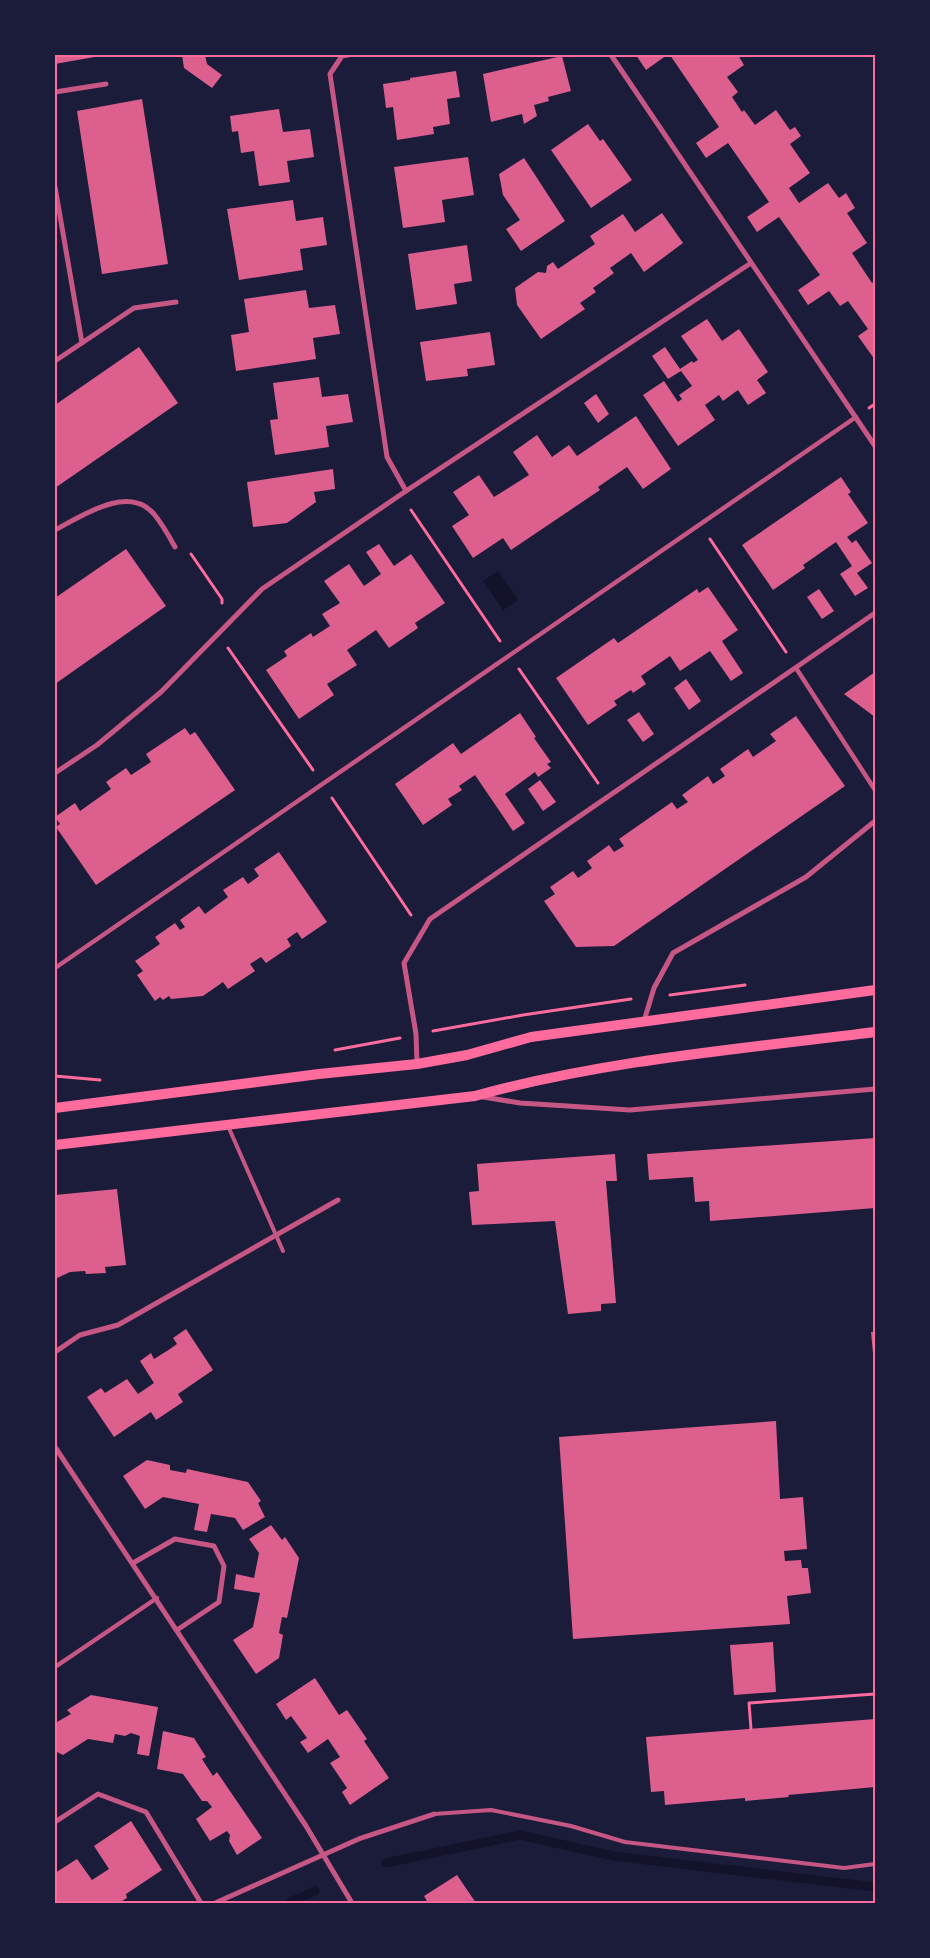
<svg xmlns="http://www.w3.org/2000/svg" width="930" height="1958" font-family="'Space Grotesk',sans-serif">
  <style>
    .water { fill: #12122b }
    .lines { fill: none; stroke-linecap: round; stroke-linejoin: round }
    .stream { stroke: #12122b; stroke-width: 9 }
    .building { fill: #dd5f8e }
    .path { stroke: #ff6b9d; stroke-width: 3 }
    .service { stroke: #c65784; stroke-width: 4 }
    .pedestrian { stroke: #c65784; stroke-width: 4.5 }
    .minor { stroke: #c65784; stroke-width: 5 }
    .secondary { stroke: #ff6b9d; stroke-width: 10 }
    .neatline { fill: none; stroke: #ff6b9d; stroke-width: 2 }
  </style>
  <rect width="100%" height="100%" fill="#1b1b3a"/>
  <!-- water -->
  <path class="water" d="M498,571L518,600L503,610L483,581Z"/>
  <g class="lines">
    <!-- stream -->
    <g class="stream">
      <path d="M386,1863L520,1835L613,1856L875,1887"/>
      <path d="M288,1903L315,1891"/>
    </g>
  </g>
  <!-- building -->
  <g class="building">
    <path d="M55,55H100V56L55,64Z"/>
    <path d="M182,55H205L207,64L222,75L212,88L184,68Z"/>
    <path d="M636,55H667L646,70Z"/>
    <path d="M670,55H738L744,65L727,77L738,92L732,97L742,112L744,110L755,125L776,110L790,130L795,127L801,136L790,144L810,173L789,188L799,203L828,183L839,198L846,193L855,208L847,213L867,243L852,253L872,283L875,281V360L858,336L868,329L848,301L840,306L829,291L808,305L798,290L820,275L779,217L757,232L747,217L769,202L728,143L706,158L696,143L719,127Z"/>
    <path d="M562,56L571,91L548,97L549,101L534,105L537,116L524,124L522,114L491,122L483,74Z"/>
    <path d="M456,71L460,97L447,99L450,124L433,127L434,134L397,140L393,107L386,108L383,84L410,80V78Z"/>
    <path d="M142,99L168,264L102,274L77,111Z"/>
    <path d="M279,109L283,132L310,129L314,157L287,161L290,182L259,186L254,151L241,153L238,131L232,132L230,116Z"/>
    <path d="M588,124L600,141L603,139L632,180L591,208L551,150Z"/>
    <path d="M468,157L474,195L442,200L445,222L403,228L394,167Z"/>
    <path d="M524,158L565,221L521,251L506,229L520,220L503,195L499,174Z"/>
    <path d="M293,200L296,221L323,217L327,245L300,249L303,270L239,280L227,209Z"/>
    <path d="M662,213L683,243L644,272L631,253L610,268L614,273L593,288L596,292L580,303L585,309L541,339L517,305L515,288L538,272L546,273L547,266L553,262L558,269L595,244L590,236L623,214L635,232Z"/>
    <path d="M467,245L472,281L454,284L457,304L416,310L408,254Z"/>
    <path d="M306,290L309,308L335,305L340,334L313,338L316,359L236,371L231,335L249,332L244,299Z"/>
    <path d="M707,319L722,341L739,329L768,372L757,380L766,393L748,405L738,390L723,401L719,395L705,405L715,420L678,446L643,395L664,381L678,402L682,399L679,395L692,386L681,371L668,379L652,356L665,347L680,369L692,361L693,363L698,360L681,336Z"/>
    <path d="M490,332L495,365L467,369L468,376L426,381L420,342Z"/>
    <path d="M139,347L178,403L55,488V405Z"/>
    <path d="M319,377L322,397L348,394L353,422L326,426L329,447L275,455L270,420L278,419L273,383Z"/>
    <path d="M596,394L609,414L598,423L584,403Z"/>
    <path d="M636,416L671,469L643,489L627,467L598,487L600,490L511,550L503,538L473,558L452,526L469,515L453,492L479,475L494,497L529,475L513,452L537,435L552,457L569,445L577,456Z"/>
    <path d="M333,469L335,489L314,492L316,502L287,523L253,527L247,482Z"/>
    <path d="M841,477L851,492L848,494L868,523L847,537L852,543L856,540L872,563L857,573L868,588L855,596L840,574L852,566L836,542L803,565L805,568L773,590L742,545Z"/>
    <path d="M379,544L394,566L411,554L445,603L415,623L418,628L389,648L376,630L347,650L357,665L327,684L334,695L299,719L266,670L287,656L284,651L311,633L313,637L330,626L322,614L340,603L324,581L349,564L364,586L381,574L366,552Z"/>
    <path d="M126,549L166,606L55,684V598Z"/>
    <path d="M708,587L738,630L722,641L743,673L731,681L710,651L680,671L670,656L641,676L646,684L633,693L631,690L614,701L617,705L588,725L556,678L614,638L618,643L697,589L699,593Z"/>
    <path d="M819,589L834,611L822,619L807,597Z"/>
    <path d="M875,672V717L844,694Z"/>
    <path d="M686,679L701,701L689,710L674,688Z"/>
    <path d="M639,712L654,734L643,742L627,720Z"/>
    <path d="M520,713L536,737L534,738L551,762L547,764L551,768L538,777L535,772L505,794L525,823L513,831L475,775L459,786L462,790L448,799L452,805L423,825L395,784L453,743L461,754Z"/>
    <path d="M796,716L845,786L614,946L576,947L544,901L555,894L550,887L573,871L578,878L592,868L587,861L609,845L614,852L624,846L619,839L672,802L677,809L688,802L682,795L708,776L713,784L725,776L720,769L748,749L753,757L776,741L770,734Z"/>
    <path d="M185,728L190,735L195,732L235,790L96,885L56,827L60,824L55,817L75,803L80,811L111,789L106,782L126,768L131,775L151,762L146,754Z"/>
    <path d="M540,780L556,802L543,811L528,789Z"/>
    <path d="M279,852L327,922L302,939L297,932L287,939L291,946L266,963L261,957L250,964L255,971L228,989L223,982L203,996L171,999L169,996L163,1000L160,997L155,1001L137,975L143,971L135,961L160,944L155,937L175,923L180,930L185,927L180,920L199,906L205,914L228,897L223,890L243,877L248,884L259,876L254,869Z"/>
    <path d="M875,1138V1208L710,1221L709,1201L695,1202L693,1177L649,1180L647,1154Z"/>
    <path d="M615,1154L617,1181H606L616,1303L601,1304V1311L568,1314L555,1221L472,1225L469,1192L479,1191L477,1164Z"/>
    <path d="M117,1189L126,1265L105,1267L106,1273L86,1274L85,1271L70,1272L55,1279V1195Z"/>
    <path d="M186,1329L213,1370L178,1394L183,1402L156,1420L151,1412L114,1437L87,1397L101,1388L105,1393L127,1379L138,1394L154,1383L140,1361L151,1353L154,1359L170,1349L177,1344L173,1338Z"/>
    <path d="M871,1332H875V1363L874,1364Z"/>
    <path d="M776,1421L780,1499L803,1497L807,1549L784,1551L785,1561L801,1560L802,1568H808L811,1593L787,1596L790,1624L573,1639L559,1437Z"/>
    <path d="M147,1460L170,1465V1470L186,1473L187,1469L248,1482L261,1501L258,1503L265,1517L243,1530L235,1518L211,1514L207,1532L194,1530L199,1504L163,1497L145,1509L123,1476Z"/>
    <path d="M271,1525L282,1540L285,1537L299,1558L287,1618L282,1617L279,1633L283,1635L279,1658L256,1674L233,1640L253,1627L260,1593L234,1589L236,1574L254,1578L259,1553L249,1539Z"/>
    <path d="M773,1642L776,1692L734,1695L730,1645Z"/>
    <path d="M315,1678L339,1715L347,1710L367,1739L364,1741L389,1778L350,1805L342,1792L347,1788L330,1763L340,1757L328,1739L308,1753L300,1742L307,1738L291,1716L286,1720L276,1704Z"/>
    <path d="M91,1695L158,1707L149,1756L137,1754L140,1736L131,1733L125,1736L115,1734L113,1743L88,1739L63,1755L57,1752L55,1753V1719L57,1722L71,1714L67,1710Z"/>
    <path d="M875,1719V1787L788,1795L789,1797L745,1801V1798L665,1805L664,1791L651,1792L646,1737Z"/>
    <path d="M163,1731L194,1738L206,1757L202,1759L213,1776L217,1772L262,1838L237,1855L229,1841L230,1835L227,1831L210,1841L196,1819L212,1807L207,1801H202L183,1774L157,1769Z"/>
    <path d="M131,1821L162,1870L126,1894L127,1898L119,1903H55V1873L77,1859L92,1880L109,1869L94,1846Z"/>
    <path d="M457,1875L476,1903H428L424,1896Z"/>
  </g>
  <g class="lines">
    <!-- path -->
    <g class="path">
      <path d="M869,408L875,404"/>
      <path d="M411,510L500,641"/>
      <path d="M710,539L786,652"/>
      <path d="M191,554L222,599V603"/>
      <path d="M228,648L313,770"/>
      <path d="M519,669L598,783"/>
      <path d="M332,798L411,915"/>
      <path d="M670,995L745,985"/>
      <path d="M433,1031L523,1015L631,999"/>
      <path d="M335,1050L400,1038"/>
      <path d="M55,1076L100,1080"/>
      <path d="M751,1729L749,1703L875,1694"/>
    </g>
    <!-- service -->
    <g class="service">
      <path d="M228,1126L283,1251"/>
      <path d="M434,1814L491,1810L571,1826L625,1842L844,1868L875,1864"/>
    </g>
    <!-- pedestrian -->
    <g class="pedestrian">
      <path d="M796,668L875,790"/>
      <path d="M55,968L856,417"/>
      <path d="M55,1667L157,1598"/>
    </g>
    <!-- minor -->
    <g class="minor">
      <path d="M348,55L342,56L330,74L387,457L406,491"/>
      <path d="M611,55L875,446"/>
      <path d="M55,92L106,84"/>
      <path d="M55,187L82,343"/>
      <path d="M55,361L134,308L176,302"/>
      <path d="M55,530C82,516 128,484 154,514C162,524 169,536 175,547"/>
      <path d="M55,773L97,745L161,692L262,589L406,491L751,263"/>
      <path d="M644,1021L654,988L673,953L806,877L875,821"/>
      <path d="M417,1064L416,1034L404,963L430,919L875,613"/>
      <path d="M483,1097L520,1103L630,1110L875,1089"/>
      <path d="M55,1352L80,1335L118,1325L338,1200"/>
      <path d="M55,1447L306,1826L352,1903"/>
      <path d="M133,1563L175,1539L214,1546L224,1566L219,1602L177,1630"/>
      <path d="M55,1822L98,1794L146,1812L201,1903"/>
      <path d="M215,1903L361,1838L434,1814"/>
    </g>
    <!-- secondary -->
    <g class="secondary">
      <path d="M55,1108L319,1074L417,1064L467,1055L531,1037L875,990"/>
      <path d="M55,1145L475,1096C605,1060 741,1049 875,1032"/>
    </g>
  </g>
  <!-- border -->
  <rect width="930" height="1958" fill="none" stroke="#1b1b3a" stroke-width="112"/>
  <rect x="56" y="56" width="818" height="1846" class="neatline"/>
</svg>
